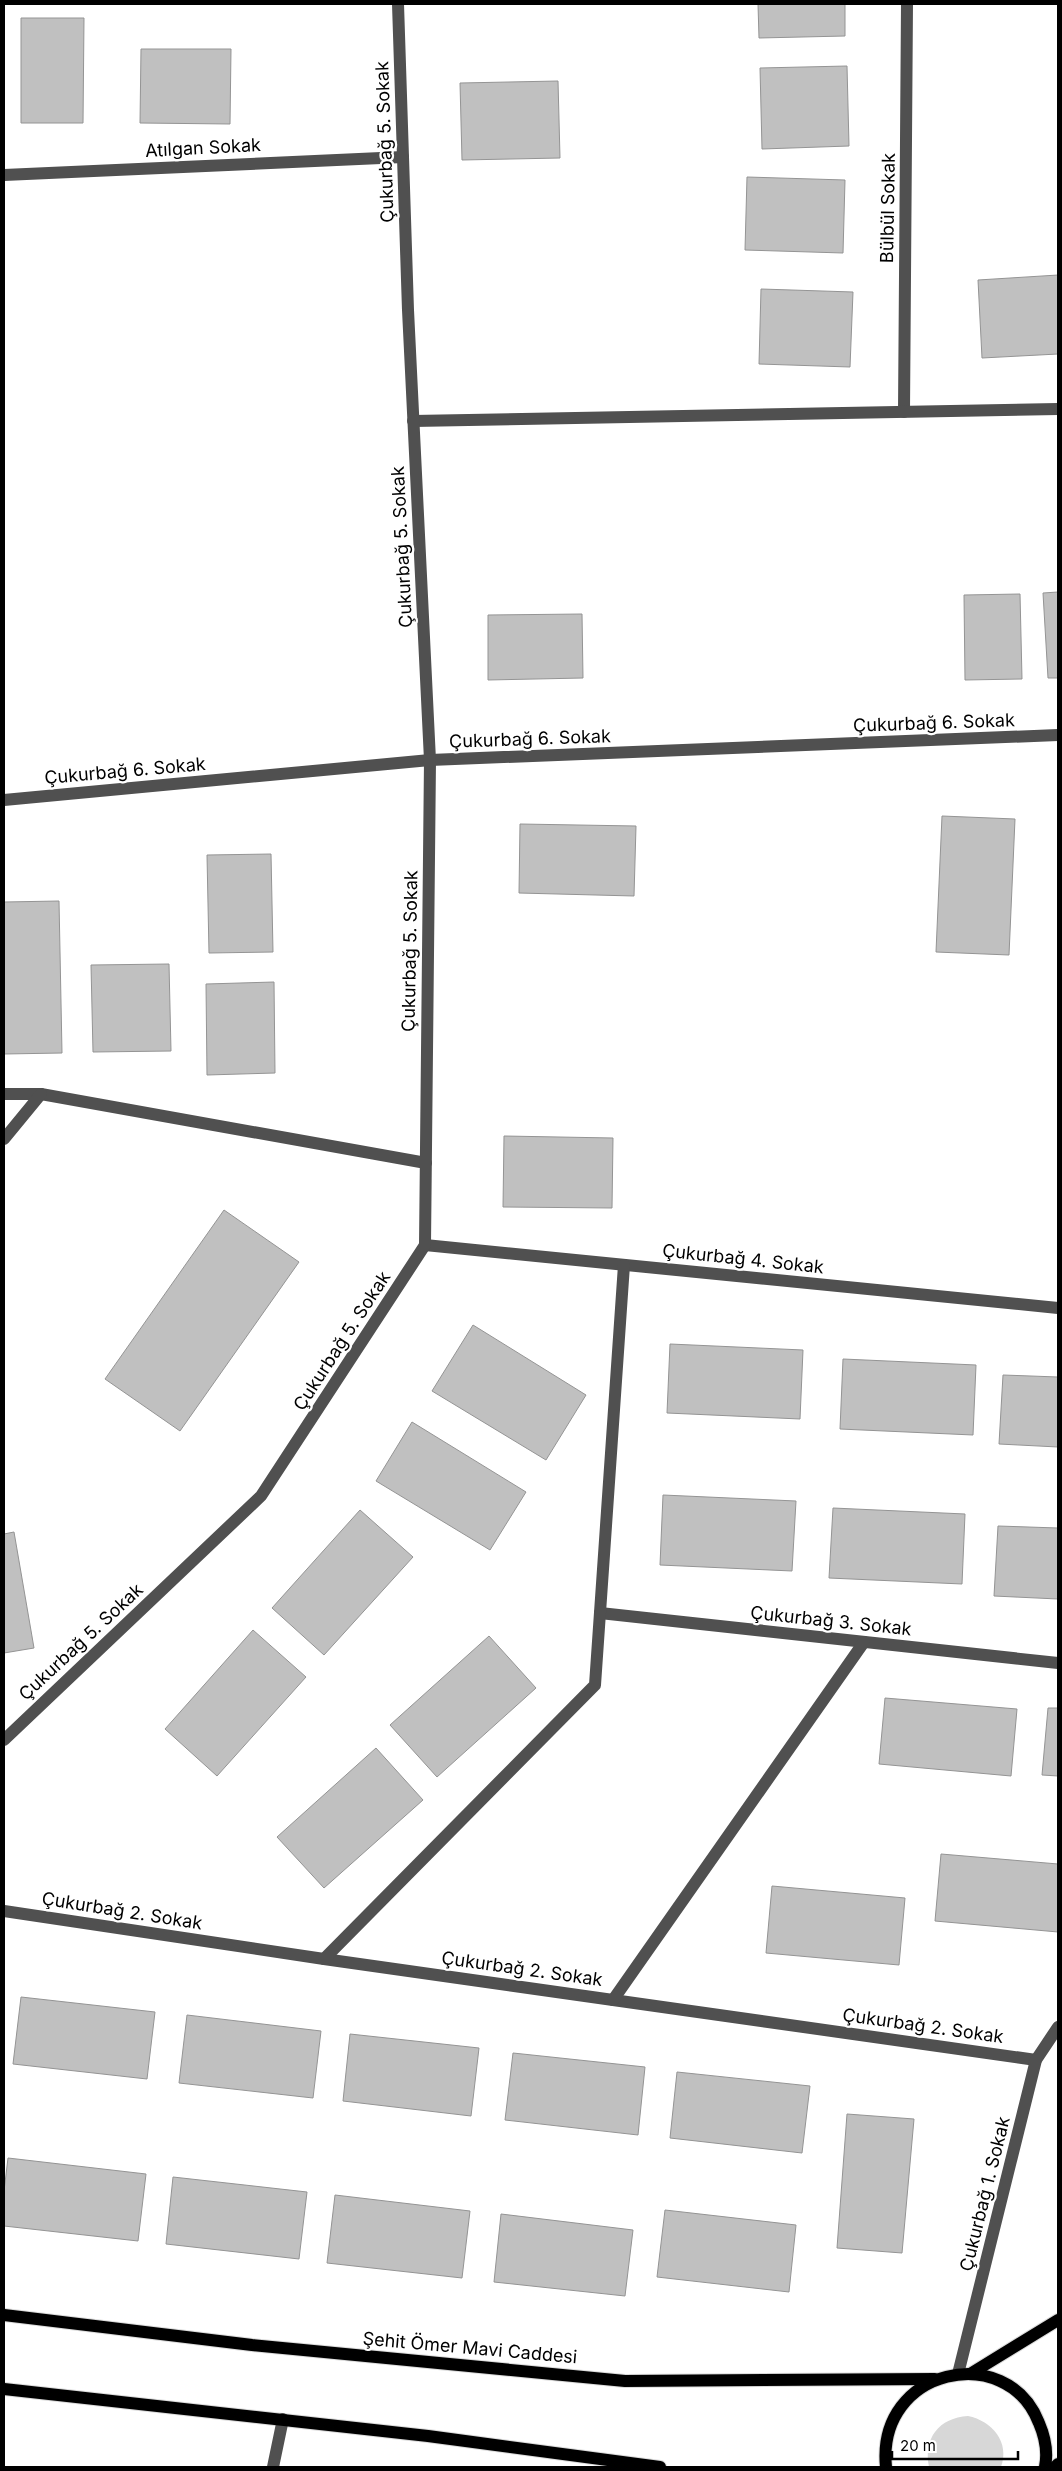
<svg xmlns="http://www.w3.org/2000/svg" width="1062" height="2471" font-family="Inter,sans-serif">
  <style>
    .green { fill: #d7d7d7 }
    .building { fill: #c0c0c0; stroke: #949494 }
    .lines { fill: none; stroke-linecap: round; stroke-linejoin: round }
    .major-casing { stroke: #dbdbdb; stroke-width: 14 }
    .minor { stroke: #505050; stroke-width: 12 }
    .major { stroke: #000; stroke-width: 12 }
    .labels { text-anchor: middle; stroke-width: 4.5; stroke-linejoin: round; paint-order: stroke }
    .street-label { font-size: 18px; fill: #000; stroke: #fff }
  </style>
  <rect width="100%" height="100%" fill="#fff"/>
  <!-- green -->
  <path class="green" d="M968,2416C992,2421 1010,2442 1001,2467H929C923,2438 939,2418 968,2416Z"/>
  <!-- building -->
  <g class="building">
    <path d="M758,4H845V36L759,38Z"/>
    <path d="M21,18H84L83,123H21Z"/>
    <path d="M141,49H231L230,124L140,123Z"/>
    <path d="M847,66L849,146L762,149L760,68Z"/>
    <path d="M558,81L560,158L462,160L460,83Z"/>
    <path d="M747,177L845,180L843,253L745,250Z"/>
    <path d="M1058,275V354L982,358L978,280Z"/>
    <path d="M761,289L853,292L850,367L759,364Z"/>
    <path d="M1058,592V678H1048L1043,593Z"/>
    <path d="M1020,594L1022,679L965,680L964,595Z"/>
    <path d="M582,614L583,678L488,680V615Z"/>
    <path d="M942,816L1015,819L1009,955L936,952Z"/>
    <path d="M520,824L636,826L634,896L519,893Z"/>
    <path d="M271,854L273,952L209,953L207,855Z"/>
    <path d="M59,901L62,1053L4,1054V902Z"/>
    <path d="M169,964L171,1051L93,1052L91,965Z"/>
    <path d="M274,982L275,1073L207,1075L206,984Z"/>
    <path d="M504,1136L613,1138L612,1208L503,1207Z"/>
    <path d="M224,1210L299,1262L180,1431L105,1379Z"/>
    <path d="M473,1325L586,1395L546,1460L432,1391Z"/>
    <path d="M670,1344L803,1350L800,1419L667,1413Z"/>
    <path d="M843,1359L976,1365L973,1435L840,1429Z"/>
    <path d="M1003,1375L1058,1377V1447L999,1444Z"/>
    <path d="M412,1422L526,1492L490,1550L376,1481Z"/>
    <path d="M663,1495L796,1501L792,1571L660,1565Z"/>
    <path d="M833,1508L965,1514L962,1584L829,1578Z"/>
    <path d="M360,1510L413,1557L324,1655L272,1608Z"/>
    <path d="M998,1526L1058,1528V1599L994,1596Z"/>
    <path d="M14,1532L34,1648L4,1653V1534Z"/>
    <path d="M253,1630L306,1677L217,1776L165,1729Z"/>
    <path d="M489,1636L536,1688L437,1777L390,1725Z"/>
    <path d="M885,1698L1017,1709L1011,1776L879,1764Z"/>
    <path d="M1048,1708H1058V1776L1042,1775Z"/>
    <path d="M376,1748L423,1800L324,1888L277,1837Z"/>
    <path d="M941,1854L1058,1864V1932L935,1921Z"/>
    <path d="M772,1886L905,1898L899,1965L766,1953Z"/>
    <path d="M21,1997L155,2012L147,2079L13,2064Z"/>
    <path d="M187,2015L321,2031L313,2098L179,2083Z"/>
    <path d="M350,2034L479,2048L471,2116L343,2101Z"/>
    <path d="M513,2053L645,2067L638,2135L505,2120Z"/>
    <path d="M677,2072L810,2086L802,2153L670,2138Z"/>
    <path d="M847,2114L914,2119L902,2253L837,2248Z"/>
    <path d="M8,2158L146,2174L138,2241L4,2226V2191Z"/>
    <path d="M173,2177L307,2192L299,2259L166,2244Z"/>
    <path d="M335,2195L470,2211L462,2278L327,2263Z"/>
    <path d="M665,2210L796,2225L789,2292L657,2277Z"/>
    <path d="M501,2214L633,2230L625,2296L494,2282Z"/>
  </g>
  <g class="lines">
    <!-- major casing -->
    <g class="major-casing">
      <g id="major">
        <path d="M4,2315L252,2345L625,2381L935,2379"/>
        <path d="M970,2374L1058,2320"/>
        <path d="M4,2389L428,2436L660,2467"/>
        <path d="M886,2467C876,2368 1007,2340 1039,2423C1045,2437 1048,2452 1045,2467"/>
        <path d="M1055,2467L1058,2464"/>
      </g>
    </g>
    <!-- minor -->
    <g class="minor">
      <path d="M4,175L403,157"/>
      <path d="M904,412L907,4"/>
      <path d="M413,421L1058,409"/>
      <path d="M4,800L430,760L1058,735"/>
      <path d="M4,1094H41L426,1163"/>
      <path d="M4,1139L41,1094"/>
      <path d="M425,1245L1058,1308"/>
      <path d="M600,1613L1058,1663"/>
      <path d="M4,1740L261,1496L425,1245L430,760L408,310L398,4"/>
      <path d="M4,1911L324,1959L1036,2060"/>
      <path d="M324,1959L595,1685L624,1265"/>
      <path d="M613,2000L864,1642"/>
      <path d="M958,2374L1036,2060L1058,2027"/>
      <path d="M273,2467L283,2419"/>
    </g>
    <!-- major -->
    <use href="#major" class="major"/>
  </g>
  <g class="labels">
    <!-- street labels -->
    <g class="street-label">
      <text transform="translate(385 142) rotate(-92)" y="6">Çukurbağ 5. Sokak</text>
      <text transform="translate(203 148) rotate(-3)" y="6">Atılgan Sokak</text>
      <text transform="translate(888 208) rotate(-89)" y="6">Bülbül Sokak</text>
      <text transform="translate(402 547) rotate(-93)" y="6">Çukurbağ 5. Sokak</text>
      <text transform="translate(934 723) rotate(-2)" y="6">Çukurbağ 6. Sokak</text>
      <text transform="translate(530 739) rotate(-2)" y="6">Çukurbağ 6. Sokak</text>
      <text transform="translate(125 771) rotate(-5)" y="6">Çukurbağ 6. Sokak</text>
      <text transform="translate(410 951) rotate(-89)" y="6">Çukurbağ 5. Sokak</text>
      <text transform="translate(743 1259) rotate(6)" y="6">Çukurbağ 4. Sokak</text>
      <text transform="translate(342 1341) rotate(-57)" y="6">Çukurbağ 5. Sokak</text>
      <text transform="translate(831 1621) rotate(6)" y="6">Çukurbağ 3. Sokak</text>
      <text transform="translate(81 1642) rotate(-43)" y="6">Çukurbağ 5. Sokak</text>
      <text transform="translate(122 1911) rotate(9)" y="6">Çukurbağ 2. Sokak</text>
      <text transform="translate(522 1969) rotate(8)" y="6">Çukurbağ 2. Sokak</text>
      <text transform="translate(923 2026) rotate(8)" y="6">Çukurbağ 2. Sokak</text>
      <text transform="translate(985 2194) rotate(-76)" y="6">Çukurbağ 1. Sokak</text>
      <text transform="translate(470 2348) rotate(5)" y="6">Şehit Ömer Mavi Caddesi</text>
    </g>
  </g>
  <!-- border -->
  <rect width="1062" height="2471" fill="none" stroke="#000000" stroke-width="10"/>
  <!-- scale -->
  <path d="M892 2451v8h126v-8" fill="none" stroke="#000000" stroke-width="2.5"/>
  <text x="900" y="2451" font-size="15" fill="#000000" stroke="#ffffff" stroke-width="4" paint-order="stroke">20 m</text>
</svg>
